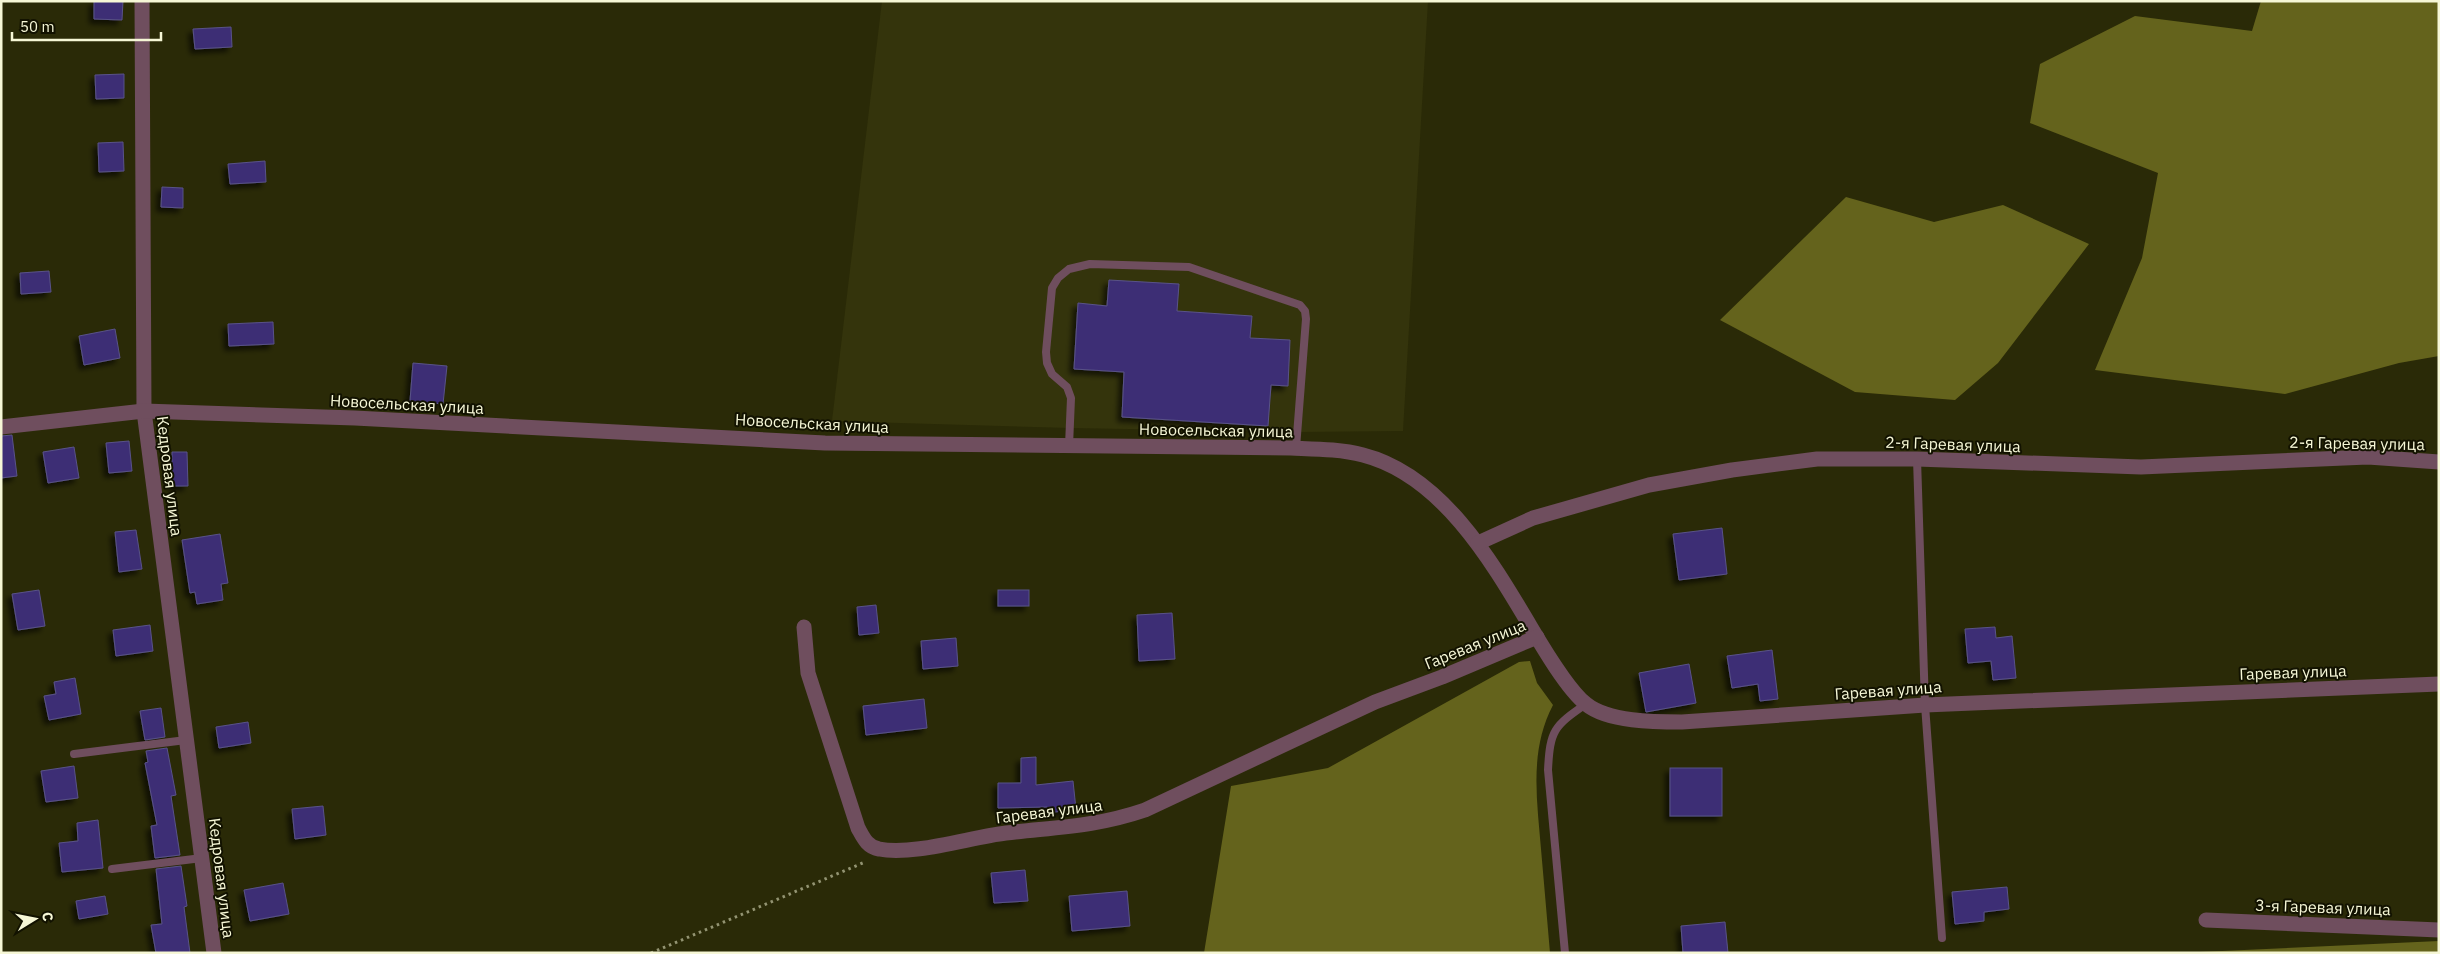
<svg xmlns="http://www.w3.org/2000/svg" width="2440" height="954" font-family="'IBM Plex Sans',sans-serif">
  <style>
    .built { fill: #34340c }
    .forest { fill: #64631c }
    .building { fill: #3d2f75; stroke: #595288; filter: url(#shadow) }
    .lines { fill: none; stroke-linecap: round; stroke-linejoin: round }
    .path { stroke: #939472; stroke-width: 3; stroke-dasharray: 2.5 4; stroke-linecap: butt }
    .service { stroke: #6f4e5e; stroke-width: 8 }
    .minor { stroke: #6f4e5e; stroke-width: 15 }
    .labels { text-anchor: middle; stroke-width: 4; stroke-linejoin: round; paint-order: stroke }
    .street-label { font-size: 16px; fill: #f6f7d6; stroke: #121200 }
  </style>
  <defs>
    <filter id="shadow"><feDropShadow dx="-4.5" dy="4.5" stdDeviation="2.5" flood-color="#0009"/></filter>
  </defs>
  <rect width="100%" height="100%" fill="#2a2a07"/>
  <!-- built -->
  <path class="built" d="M882,1H1428L1403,431L1296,432L1070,428L832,421Z"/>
  <!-- forest -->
  <g class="forest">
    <path d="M2261,1H2439V356L2399,363L2285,394L2095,370L2142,258L2158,173L2030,123L2040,64L2135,16L2252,31Z"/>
    <path d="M1846,197L1934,222L2003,205L2089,244L1998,363L1955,400L1855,392L1720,320Z"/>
    <path d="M1530,661L1537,683L1553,705C1529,751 1537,799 1541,849C1544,883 1547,918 1550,953H1204L1231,786L1328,768L1519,662Z"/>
    <path d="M2439,941V953H2178Z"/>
  </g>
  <!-- building -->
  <g class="building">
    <path d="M94,1H123L122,20L94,19Z"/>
    <path d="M231,27L232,47L195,49L193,29Z"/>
    <path d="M124,74V98L96,99L95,75Z"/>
    <path d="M123,142L124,171L99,172L98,143Z"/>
    <path d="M265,161L266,182L230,184L228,164Z"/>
    <path d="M162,187L183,188V208L161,207Z"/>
    <path d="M49,271L51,292L21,294L20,273Z"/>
    <path d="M1109,280L1179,284L1177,311L1252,316L1250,338L1290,340L1288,386L1271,385L1268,426L1122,417L1124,372L1074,369L1078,303L1107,306Z"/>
    <path d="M273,322L274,344L229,346L228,324Z"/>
    <path d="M115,329L120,358L84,365L79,336Z"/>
    <path d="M413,363L447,366L443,404L410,401Z"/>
    <path d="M12,435L17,476L1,478V436Z"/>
    <path d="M129,441L132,471L109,473L106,443Z"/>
    <path d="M74,447L79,478L48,483L43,452Z"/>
    <path d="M172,452H187L188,486H172Z"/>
    <path d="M1722,528L1727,574L1679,580L1673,534Z"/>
    <path d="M136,530L142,569L119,572L115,532Z"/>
    <path d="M220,534L228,583L221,584L223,600L197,604L195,592L190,593L182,540Z"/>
    <path d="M39,590L45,626L18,630L12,594Z"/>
    <rect x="998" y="590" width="31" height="16"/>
    <path d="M876,605L879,633L859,635L857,607Z"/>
    <path d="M1172,613L1175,659L1139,661L1137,615Z"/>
    <path d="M150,625L153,651L116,656L113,630Z"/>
    <path d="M1995,627L1996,638L2012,636L2016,678L1993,680L1991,661L1968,663L1965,629Z"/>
    <path d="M956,638L958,666L923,669L921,641Z"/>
    <path d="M1772,650L1778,699L1760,701L1758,684L1732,688L1727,656Z"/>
    <path d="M1689,664L1696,703L1646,712L1639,673Z"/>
    <path d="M75,678L81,714L49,720L44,696L56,694L54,682Z"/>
    <path d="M924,699L927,728L866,735L863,706Z"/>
    <path d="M161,708L165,737L145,740L140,711Z"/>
    <path d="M248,722L251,743L219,748L216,727Z"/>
    <path d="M167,748L176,795L171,796L180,855L155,858L151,826L157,825L145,763L148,762L146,751Z"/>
    <path d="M1036,757V785L1073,781L1076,809L1048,813L1047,807L998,808V783H1021V758Z"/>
    <path d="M74,766L78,798L46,802L41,771Z"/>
    <rect x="1670" y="768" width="52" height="48"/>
    <path d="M323,806L326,835L295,839L292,809Z"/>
    <path d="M98,820L103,868L62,872L59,843L78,841L77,823Z"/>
    <path d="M181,866L187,906L184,907L190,953H156L151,925L162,924L156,869Z"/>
    <path d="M1025,870L1028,901L994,903L991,873Z"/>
    <path d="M283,883L289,914L250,921L244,890Z"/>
    <path d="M2007,887L2009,909L1984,912V921L1955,924L1952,892Z"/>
    <path d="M1127,891L1130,926L1072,931L1069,896Z"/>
    <path d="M105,896L108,914L79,919L76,901Z"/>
    <path d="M1725,922L1728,953H1683L1681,926Z"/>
  </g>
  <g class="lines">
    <!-- path -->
    <path class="path" d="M651,953L865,862"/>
    <!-- service -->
    <g class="service">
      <path d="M1069,446L1071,398L1067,387L1052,374L1047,363L1046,352L1052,288L1058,278L1069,269L1090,264L1189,267L1300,305L1305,311L1306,319L1296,448"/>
      <path d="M1917,459L1925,705L1942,938"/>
      <path d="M74,754L186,740"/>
      <path d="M112,869L202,858"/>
      <path d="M1565,953L1548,770C1550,730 1554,726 1586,704"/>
    </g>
    <!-- minor -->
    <g class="minor">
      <path d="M142,1L144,411L214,953"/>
      <path d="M1,427L144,411L355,418L825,443L1291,448C1315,449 1340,449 1363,455C1441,475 1491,560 1529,624C1542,646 1567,689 1586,704C1608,722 1655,722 1682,722L1925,705L2439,684"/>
      <path d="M1478,543L1533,518L1649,485L1732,470L1817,459H1917L2141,467L2368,457L2439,462"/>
      <path d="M804,627L808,673L858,828C863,837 867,847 879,849C913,856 971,837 1006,833C1057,827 1095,827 1145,810L1375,702L1442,677L1537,637"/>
      <path d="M2206,920L2439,930"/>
    </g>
  </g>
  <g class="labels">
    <!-- street labels -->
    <g class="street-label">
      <text transform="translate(407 404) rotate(3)" y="6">Новосельская улица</text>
      <text transform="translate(812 423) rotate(3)" y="6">Новосельская улица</text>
      <text transform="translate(1216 430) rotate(1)" y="6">Новосельская улица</text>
      <text transform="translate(2357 443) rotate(1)" y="6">2-я Гаревая улица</text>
      <text transform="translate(1953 444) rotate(2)" y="6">2-я Гаревая улица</text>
      <text transform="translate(170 476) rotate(83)" y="6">Кедровая улица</text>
      <text transform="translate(1475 644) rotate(-22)" y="6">Гаревая улица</text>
      <text transform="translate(2293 672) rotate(-2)" y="6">Гаревая улица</text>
      <text transform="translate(1888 690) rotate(-4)" y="6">Гаревая улица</text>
      <text transform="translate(1049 811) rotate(-7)" y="6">Гаревая улица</text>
      <text transform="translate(222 878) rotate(83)" y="6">Кедровая улица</text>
      <text transform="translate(2323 907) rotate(2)" y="6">3-я Гаревая улица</text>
    </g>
  </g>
  <!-- border -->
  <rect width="2440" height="954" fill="none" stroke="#f6f7d6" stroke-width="5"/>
  <!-- north arrow -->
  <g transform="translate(35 919) rotate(80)" stroke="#121200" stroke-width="4" paint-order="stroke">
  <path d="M0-4L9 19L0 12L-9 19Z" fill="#f6f7d6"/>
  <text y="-8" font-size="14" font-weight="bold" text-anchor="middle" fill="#f6f7d6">С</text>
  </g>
  <!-- scale -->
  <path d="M12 32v8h149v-8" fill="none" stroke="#f6f7d6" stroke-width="2.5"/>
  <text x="20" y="32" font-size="15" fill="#f6f7d6" stroke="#121200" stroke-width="4" paint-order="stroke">50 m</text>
</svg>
